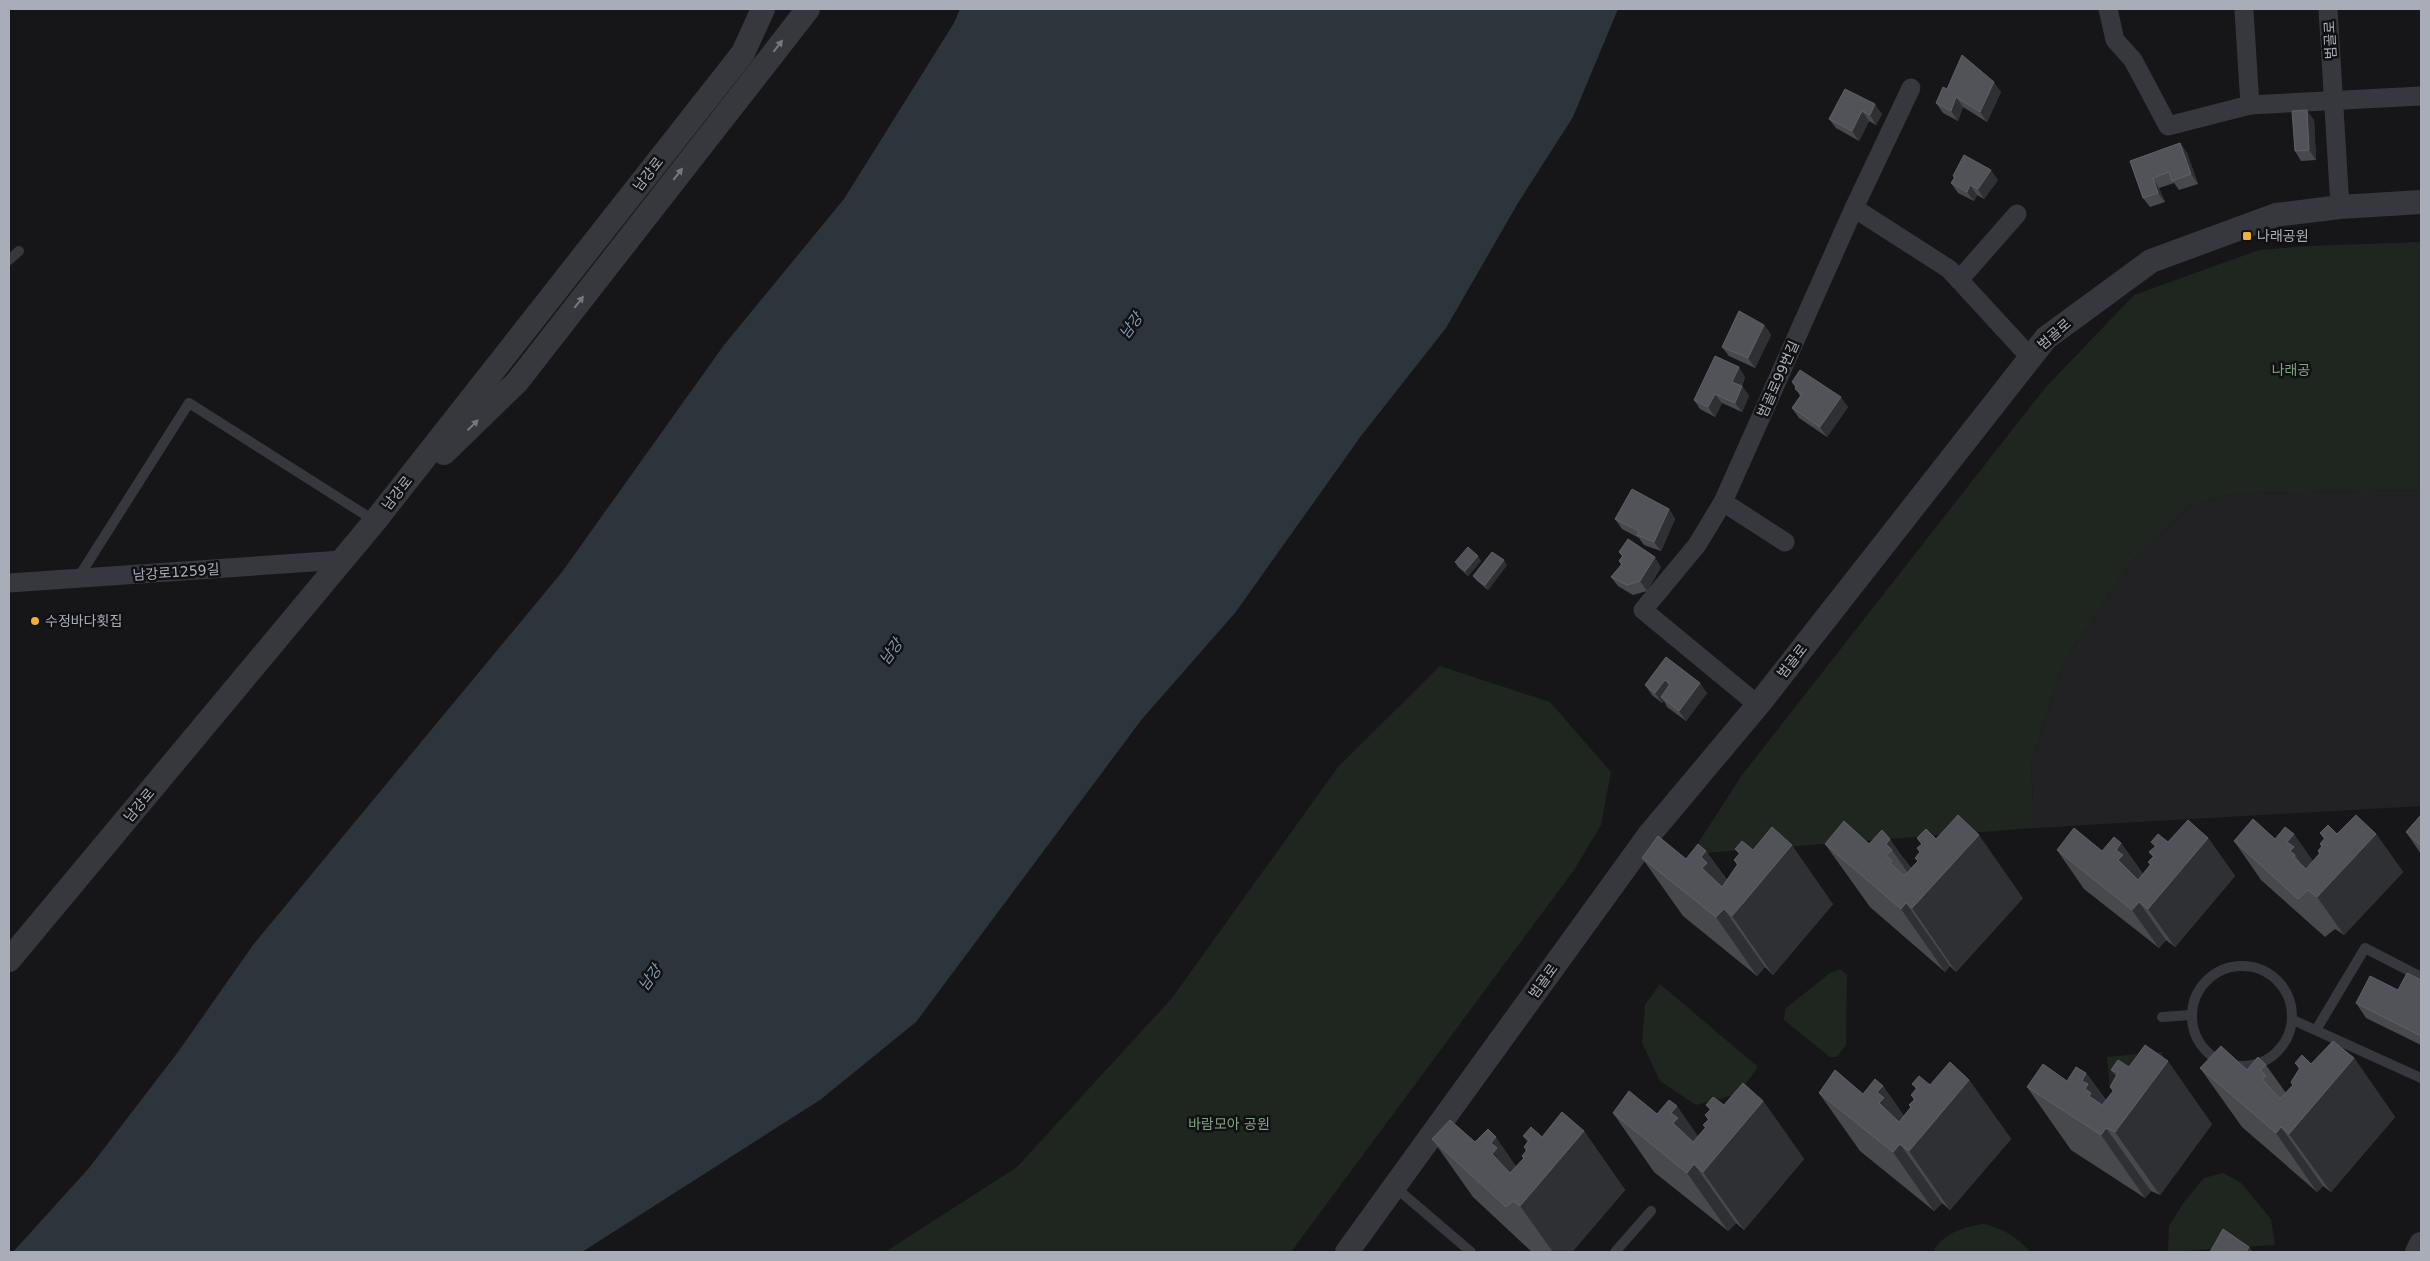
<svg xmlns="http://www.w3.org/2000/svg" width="2430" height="1261" font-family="'DejaVu Sans','Noto Sans KR',sans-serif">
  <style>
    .built { fill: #222225 }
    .green { fill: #1e261f }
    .water { fill: #2c353c }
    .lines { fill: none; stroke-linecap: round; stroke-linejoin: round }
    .service { stroke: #37383d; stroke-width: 10 }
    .minor { stroke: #37383d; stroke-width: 19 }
    .tertiary { stroke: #37383d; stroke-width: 24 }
    .wall { fill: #47494d }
    .shaded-wall { fill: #2f3033 }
    .building { fill: #525359; stroke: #5f6168 }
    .oneway { fill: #757881 }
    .poi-dot { fill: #f2b134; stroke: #111113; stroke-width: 2 }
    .labels { text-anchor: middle; stroke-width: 5; stroke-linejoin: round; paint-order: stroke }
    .street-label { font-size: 14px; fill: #a8adb8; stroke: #111113 }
    .poi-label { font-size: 14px; fill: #a8adb8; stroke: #111113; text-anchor: start }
    .park-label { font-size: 14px; fill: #7fa381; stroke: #111113 }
    .water-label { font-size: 15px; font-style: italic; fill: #7f9bb3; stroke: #111113 }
  </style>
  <rect width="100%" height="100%" fill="#161618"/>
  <!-- built -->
  <path class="built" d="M2421,490V806L2034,828L2031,764L2063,663L2132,561L2188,507L2234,493Z"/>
  <!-- green -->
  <g class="green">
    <path d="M2421,242V490L2234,493L2188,507L2132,561L2063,663L2031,764L2034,828L1691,854L1742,775L2030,407L2046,387L2134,295L2259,250L2308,246Z"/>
    <path d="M1440,666L1550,702L1611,772L1601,825L1574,870L1291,1252H885L1017,1167L1172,998L1338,767Z"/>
    <path d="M1840,969L1847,975L1846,1045L1837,1057H1830L1784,1020L1785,1009L1830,973Z"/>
    <path d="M1660,984L1758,1067L1738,1094L1696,1105L1660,1081L1642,1043L1645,1005Z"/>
    <path d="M2162,1052L2165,1083L2110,1089L2107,1057Z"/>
    <path d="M2223,1173L2241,1183L2271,1219L2275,1245L2168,1252L2169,1226L2184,1202L2204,1178Z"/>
    <path d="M1984,1224C2004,1229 2016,1236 2030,1252H1933C1943,1233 1963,1227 1984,1224Z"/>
  </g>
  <!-- water -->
  <path class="water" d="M960,9H1618L1573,117L1518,203L1446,328L1361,436L1235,613L1142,719L916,1022L820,1100L582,1252H13L89,1168L178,1052L253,945L562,572L724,345L844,199L954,23Z"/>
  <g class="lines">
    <!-- service -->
    <g class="service">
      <path d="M9,260L19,251"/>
      <path d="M78,578L189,403L375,521"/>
      <circle cx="2242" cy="1016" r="50"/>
      <path d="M2162,1017L2191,1015"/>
      <path d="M2293,1020L2421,1078"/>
      <path d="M2316,1030L2365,948L2421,977"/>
      <path d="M1395,1187L1471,1252"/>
      <path d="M1615,1252L1651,1211"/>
    </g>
    <!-- minor -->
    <g class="minor">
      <path d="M2108,9L2115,40L2133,60L2168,126L2250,105L2421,96"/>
      <path d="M2328,9L2340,207"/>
      <path d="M2244,11L2250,105"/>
      <path d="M1854,208L1911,88"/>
      <path d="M1959,280L2017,214"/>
      <path d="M1723,502L1785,542"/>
      <path d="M9,583L342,560"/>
      <path d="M1758,705L1643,610L1697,545L1723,502L1854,208L1949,269L2030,357"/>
    </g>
    <!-- tertiary -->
    <g class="tertiary">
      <path d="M444,453L517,382L808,9"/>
      <path d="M9,960L375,521L743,53L763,9"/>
      <path d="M1347,1252L1649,835L1758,705L2046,338L2151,261L2276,215L2340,207L2421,202"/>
      <path d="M2417,1252L2421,1244"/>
    </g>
  </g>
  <!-- wall -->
  <g class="wall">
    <path d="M1845,89L1882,114L1876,125L1869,121L1859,141L1836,128L1829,119Z"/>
    <path d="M1947,89L2001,92L1987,122L1963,107L1958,121L1943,113L1936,103Z"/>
    <path d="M2314,120L2316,160L2301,161L2295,151Z"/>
    <path d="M2180,143L2187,153L2198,184L2179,190L2174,183L2159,188L2165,202L2150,207L2143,198L2130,161Z"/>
    <path d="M1953,176L1998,180L1984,199L1977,195L1974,201L1958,193L1951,183L1954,178Z"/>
    <path d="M1764,325L1771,335L1755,368L1729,356L1722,347Z"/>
    <path d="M1745,377L1742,386L1749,396L1742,412L1722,403L1715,417L1700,409L1694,400Z"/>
    <path d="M1792,382L1848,407L1827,437L1799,418L1792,408L1800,396Z"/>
    <path d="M1669,509L1675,519L1661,551L1644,545L1639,538L1622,529L1615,519Z"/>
    <path d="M1619,552L1661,567L1647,591L1633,595L1618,586L1611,577L1621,565L1619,561L1622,556Z"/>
    <path d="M1481,561L1468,576L1458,567L1455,562Z"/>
    <path d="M1507,565L1488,590L1477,581L1473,576Z"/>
    <path d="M1666,657L1707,693L1686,721L1667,707L1664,701L1662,703L1652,695L1645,685Z"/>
    <path d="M2421,815V854L2406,832Z"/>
    <path d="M1882,830L1911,868L1918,861L1915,858L1920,852L1922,845L1917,838L1936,839L2023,898L1956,972L1950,966L1945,972L1870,907L1825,844H1869Z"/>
    <path d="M2320,833L2337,834H2376L2403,872L2344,935L2335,929L2325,937L2261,880L2234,841L2275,839L2313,861L2319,854L2318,851L2322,847L2320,844L2324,839Z"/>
    <path d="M2208,838L2235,876L2175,947L2166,940L2159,948L2084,889L2057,850L2102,851L2121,843L2143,874L2150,865L2148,862L2153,857L2149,852L2155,847L2151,842H2168Z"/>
    <path d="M1735,849L1753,850L1833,904L1773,975L1765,967L1757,976L1683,916L1642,858L1686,859L1706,851L1727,880L1737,865L1734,860L1739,854Z"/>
    <path d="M2421,980V1045L2366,1018L2356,1003L2398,990Z"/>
    <path d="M2354,1058L2395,1117L2331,1192L2323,1186L2317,1192L2242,1127L2200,1068L2247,1070L2266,1065L2286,1093L2293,1086L2291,1082L2299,1069L2295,1063L2311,1064Z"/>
    <path d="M2111,1070L2212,1124L2160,1195L2151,1191L2145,1198L2071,1150L2027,1087L2067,1081L2086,1073L2106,1100L2113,1092L2110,1087L2116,1076Z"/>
    <path d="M1969,1080L2011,1139L1950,1210L1942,1203L1934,1211L1860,1151L1819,1093L1863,1094L1883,1086L1904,1116L1911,1107L1909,1105L1914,1100L1911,1095L1916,1089L1912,1084L1930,1085Z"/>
    <path d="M1763,1101L1804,1159L1744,1230L1736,1223L1728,1231L1654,1172L1613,1113L1657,1114L1698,1137L1705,1128L1703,1125L1708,1120L1705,1115L1710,1110L1706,1105H1724Z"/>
    <path d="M1584,1131L1625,1190L1572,1252H1532L1473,1197L1432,1139L1475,1142L1516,1167L1524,1159L1522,1156L1526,1151L1524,1147L1528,1142L1523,1136L1542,1137Z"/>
  </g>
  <!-- shaded-wall -->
  <g class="shaded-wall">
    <path d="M1994,82L2001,92L1987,122L1980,112Z"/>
    <path d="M1956,97L1963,107L1958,121L1951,111Z"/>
    <path d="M1875,104L1882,114L1876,125L1870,115Z"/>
    <path d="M2307,110L2314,120L2316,160L2309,150Z"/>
    <path d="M1862,111L1869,121L1859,141L1852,131Z"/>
    <path d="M2180,143L2187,153L2198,184L2191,174Z"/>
    <path d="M1991,170L1998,180L1984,199L1978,189Z"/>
    <path d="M2153,178L2159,188L2165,202L2158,193Z"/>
    <path d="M1970,185L1977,195L1974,201L1967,192Z"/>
    <path d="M1764,325L1771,335L1755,368L1748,358Z"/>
    <path d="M1739,367L1745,377L1739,392L1732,382Z"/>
    <path d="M1742,386L1749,396L1742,412L1735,403Z"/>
    <path d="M1715,394L1722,403L1715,417L1708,407Z"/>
    <path d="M1841,397L1848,407L1827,437L1820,427Z"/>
    <path d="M1669,509L1675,519L1661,551L1654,542Z"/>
    <path d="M1478,556L1481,561L1468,576L1465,571Z"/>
    <path d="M1655,557L1661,567L1647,591L1640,581Z"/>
    <path d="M1504,560L1507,565L1488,590L1485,585Z"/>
    <path d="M1665,680L1672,690L1661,697L1664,701L1662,703L1655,693Z"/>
    <path d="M1700,683L1707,693L1686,721L1679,711Z"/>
    <path d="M2294,834L2321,872L2318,889L2295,855L2290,851L2287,842Z"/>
    <path d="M2376,834L2403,872L2344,935L2317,897Z"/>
    <path d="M1979,835L2023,898L1956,972L1912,908L1924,896L1892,850L1886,844L1890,839L1927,892Z"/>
    <path d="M2208,838L2235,876L2175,947L2148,909Z"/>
    <path d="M2121,843L2148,882L2145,887L2118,860L2116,850Z"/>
    <path d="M1792,845L1833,904L1773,975L1732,916L1702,868L1701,857L1706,851L1743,904Z"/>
    <path d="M2139,902L2166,940L2159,948L2132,910Z"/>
    <path d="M1906,903L1950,966L1945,972L1901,909Z"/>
    <path d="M1724,909L1765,967L1757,976L1716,917Z"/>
    <path d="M2354,1058L2395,1117L2331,1192L2289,1134Z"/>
    <path d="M2168,1061L2212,1124L2160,1195L2115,1132L2089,1096L2082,1081L2086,1073L2122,1123Z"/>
    <path d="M1969,1080L2011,1139L1950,1210L1909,1151L1879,1103L1877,1092L1883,1086L1920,1139Z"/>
    <path d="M1763,1101L1804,1159L1744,1230L1703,1172L1673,1123L1671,1113L1677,1106L1714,1159Z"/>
    <path d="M2281,1127L2323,1186L2317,1192L2276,1133Z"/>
    <path d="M2106,1128L2151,1191L2145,1198L2101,1135Z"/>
    <path d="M1584,1131L1625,1190L1572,1252H1553L1520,1206L1492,1154L1491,1143L1496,1137L1533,1191Z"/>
    <path d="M1900,1144L1942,1203L1934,1211L1893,1152Z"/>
    <path d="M1694,1164L1736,1223L1728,1231L1687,1173Z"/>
    <path d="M2249,1247L2253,1252H2246Z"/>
  </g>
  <!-- building -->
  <g class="building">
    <path d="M1962,55L1994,82L1980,112L1956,97L1951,111L1936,103L1943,87L1947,89Z"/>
    <path d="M1845,89L1875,104L1870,115L1862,111L1852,131L1829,119Z"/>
    <path d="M2307,110L2309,150L2295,151L2292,111Z"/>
    <path d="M2180,143L2191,174L2172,181L2169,172L2153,178L2158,193L2143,198L2130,161Z"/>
    <path d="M1964,155L1991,170L1978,189L1970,185L1967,192L1951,183L1955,177L1953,176Z"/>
    <path d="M1739,311L1764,325L1748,358L1722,347Z"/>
    <path d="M1715,356L1739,367L1732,382L1742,386L1735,403L1715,394L1708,407L1694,400Z"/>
    <path d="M1800,370L1841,397L1820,427L1792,408L1802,394L1795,389L1797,386L1792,382Z"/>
    <path d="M1632,489L1669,509L1654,542L1637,535L1639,531L1615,519Z"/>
    <path d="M1628,539L1655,557L1640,581L1627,585L1611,577L1622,564L1619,561L1623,556L1619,552Z"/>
    <path d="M1468,547L1478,556L1465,571L1455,562Z"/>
    <path d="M1492,552L1504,560L1485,585L1473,576Z"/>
    <path d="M1666,657L1700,683L1679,711L1661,697L1670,684L1665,680L1655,693L1645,685Z"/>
    <path d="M1958,815L1979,835L1912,908L1906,903L1901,909L1825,844L1844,821L1869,844L1882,830L1890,839L1886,844L1892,850L1886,855L1892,861L1890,863L1904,876L1918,861L1915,858L1920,852L1917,848L1922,844L1917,838L1926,829L1936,839Z"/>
    <path d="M2356,815L2376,834L2317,897L2308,890L2298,899L2234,841L2253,819L2275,839L2285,827L2294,834L2287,842L2294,847L2290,851L2295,855L2293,857L2306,869L2320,853L2318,851L2322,846L2320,844L2325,838L2320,833L2328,825L2337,834Z"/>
    <path d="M2421,815V846L2406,832Z"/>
    <path d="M2188,820L2208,838L2148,909L2139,902L2132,910L2057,850L2074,828L2102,851L2114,837L2121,843L2116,850L2123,855L2118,860L2138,880L2151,864L2148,862L2154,856L2149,852L2156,846L2151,842L2158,834L2168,842Z"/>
    <path d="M1772,827L1792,845L1732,916L1724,909L1716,917L1642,858L1658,836L1686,859L1698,844L1706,851L1701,857L1707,863L1702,868L1722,887L1738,864L1734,860L1740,853L1735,849L1742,841L1753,850Z"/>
    <path d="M2407,973L2421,980V1036L2356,1003L2370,976L2398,990Z"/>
    <path d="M2333,1041L2354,1058L2289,1134L2281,1127L2276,1133L2200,1068L2221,1046L2247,1070L2258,1057L2266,1065L2260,1070L2266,1076L2262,1079L2280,1099L2293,1085L2291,1082L2300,1068L2295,1063L2302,1055L2311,1064Z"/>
    <path d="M2145,1045L2168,1061L2115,1132L2106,1128L2101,1135L2027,1087L2043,1064L2067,1081L2076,1067L2086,1073L2082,1081L2088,1084L2085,1089L2091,1093L2089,1096L2102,1105L2114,1090L2110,1087L2118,1073L2111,1070L2118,1060L2129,1067Z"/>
    <path d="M1950,1062L1969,1080L1909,1151L1900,1144L1893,1152L1819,1093L1835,1070L1863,1094L1875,1079L1883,1086L1877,1092L1884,1098L1879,1103L1899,1122L1911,1107L1909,1105L1915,1099L1911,1095L1917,1088L1912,1084L1919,1076L1930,1085Z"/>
    <path d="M1743,1083L1763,1101L1703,1172L1694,1164L1687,1173L1613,1113L1629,1091L1657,1114L1669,1100L1677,1106L1671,1113L1678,1118L1673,1123L1693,1142L1706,1127L1703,1125L1709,1119L1705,1115L1711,1109L1706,1105L1713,1097L1724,1105Z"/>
    <path d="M1562,1112L1584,1131L1520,1206L1513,1201L1506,1207L1432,1139L1450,1120L1475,1142L1488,1129L1496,1137L1491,1143L1497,1148L1492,1154L1510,1173L1524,1158L1522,1156L1527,1150L1524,1147L1529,1140L1523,1136L1531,1127L1542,1137Z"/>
    <path d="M2223,1229L2249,1247L2246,1252H2210Z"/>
  </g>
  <!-- one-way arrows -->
  <defs><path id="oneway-solid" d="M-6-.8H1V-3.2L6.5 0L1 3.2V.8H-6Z" transform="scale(1.25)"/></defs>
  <g class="oneway">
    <use href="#oneway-solid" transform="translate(778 46) rotate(-52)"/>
    <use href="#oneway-solid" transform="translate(678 174) rotate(-52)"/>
    <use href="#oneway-solid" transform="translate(579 302) rotate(-52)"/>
    <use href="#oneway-solid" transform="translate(473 425) rotate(-44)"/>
  </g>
  <!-- markers -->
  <g class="poi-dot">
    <rect x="2242" y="231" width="10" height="10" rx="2.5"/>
    <circle cx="35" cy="621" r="5"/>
  </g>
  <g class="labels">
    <!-- street labels -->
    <g class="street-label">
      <text transform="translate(2330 40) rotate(-93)" y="5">범골로</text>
      <text transform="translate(648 174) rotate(-52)" y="5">남강로</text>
      <text transform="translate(2054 334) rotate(-41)" y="5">범골로</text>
      <text transform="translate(1778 379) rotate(-66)" y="5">범골로99번길</text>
      <text transform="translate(397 493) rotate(-52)" y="5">남강로</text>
      <text transform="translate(176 572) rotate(-4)" y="5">남강로1259길</text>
      <text transform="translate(1792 661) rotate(-52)" y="5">범골로</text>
      <text transform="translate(139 805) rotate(-50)" y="5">남강로</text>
      <text transform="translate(1543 981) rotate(-54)" y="5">범골로</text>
    </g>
    <!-- poi labels -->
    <g class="poi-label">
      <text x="2257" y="241">나래공원</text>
      <text x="45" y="626">수정바다횟집</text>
    </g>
    <!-- park labels -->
    <g class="park-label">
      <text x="2291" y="375">나래공</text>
      <text x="1229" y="1129">바람모아 공원</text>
    </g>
    <!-- water labels -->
    <g class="water-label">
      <text transform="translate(1131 326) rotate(-54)" y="5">남강</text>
      <text transform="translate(891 652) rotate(-54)" y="5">남강</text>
      <text transform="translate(650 978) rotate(-54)" y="5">남강</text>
    </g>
  </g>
  <!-- border -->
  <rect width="2430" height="1261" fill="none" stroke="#a8adb8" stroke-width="20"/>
</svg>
